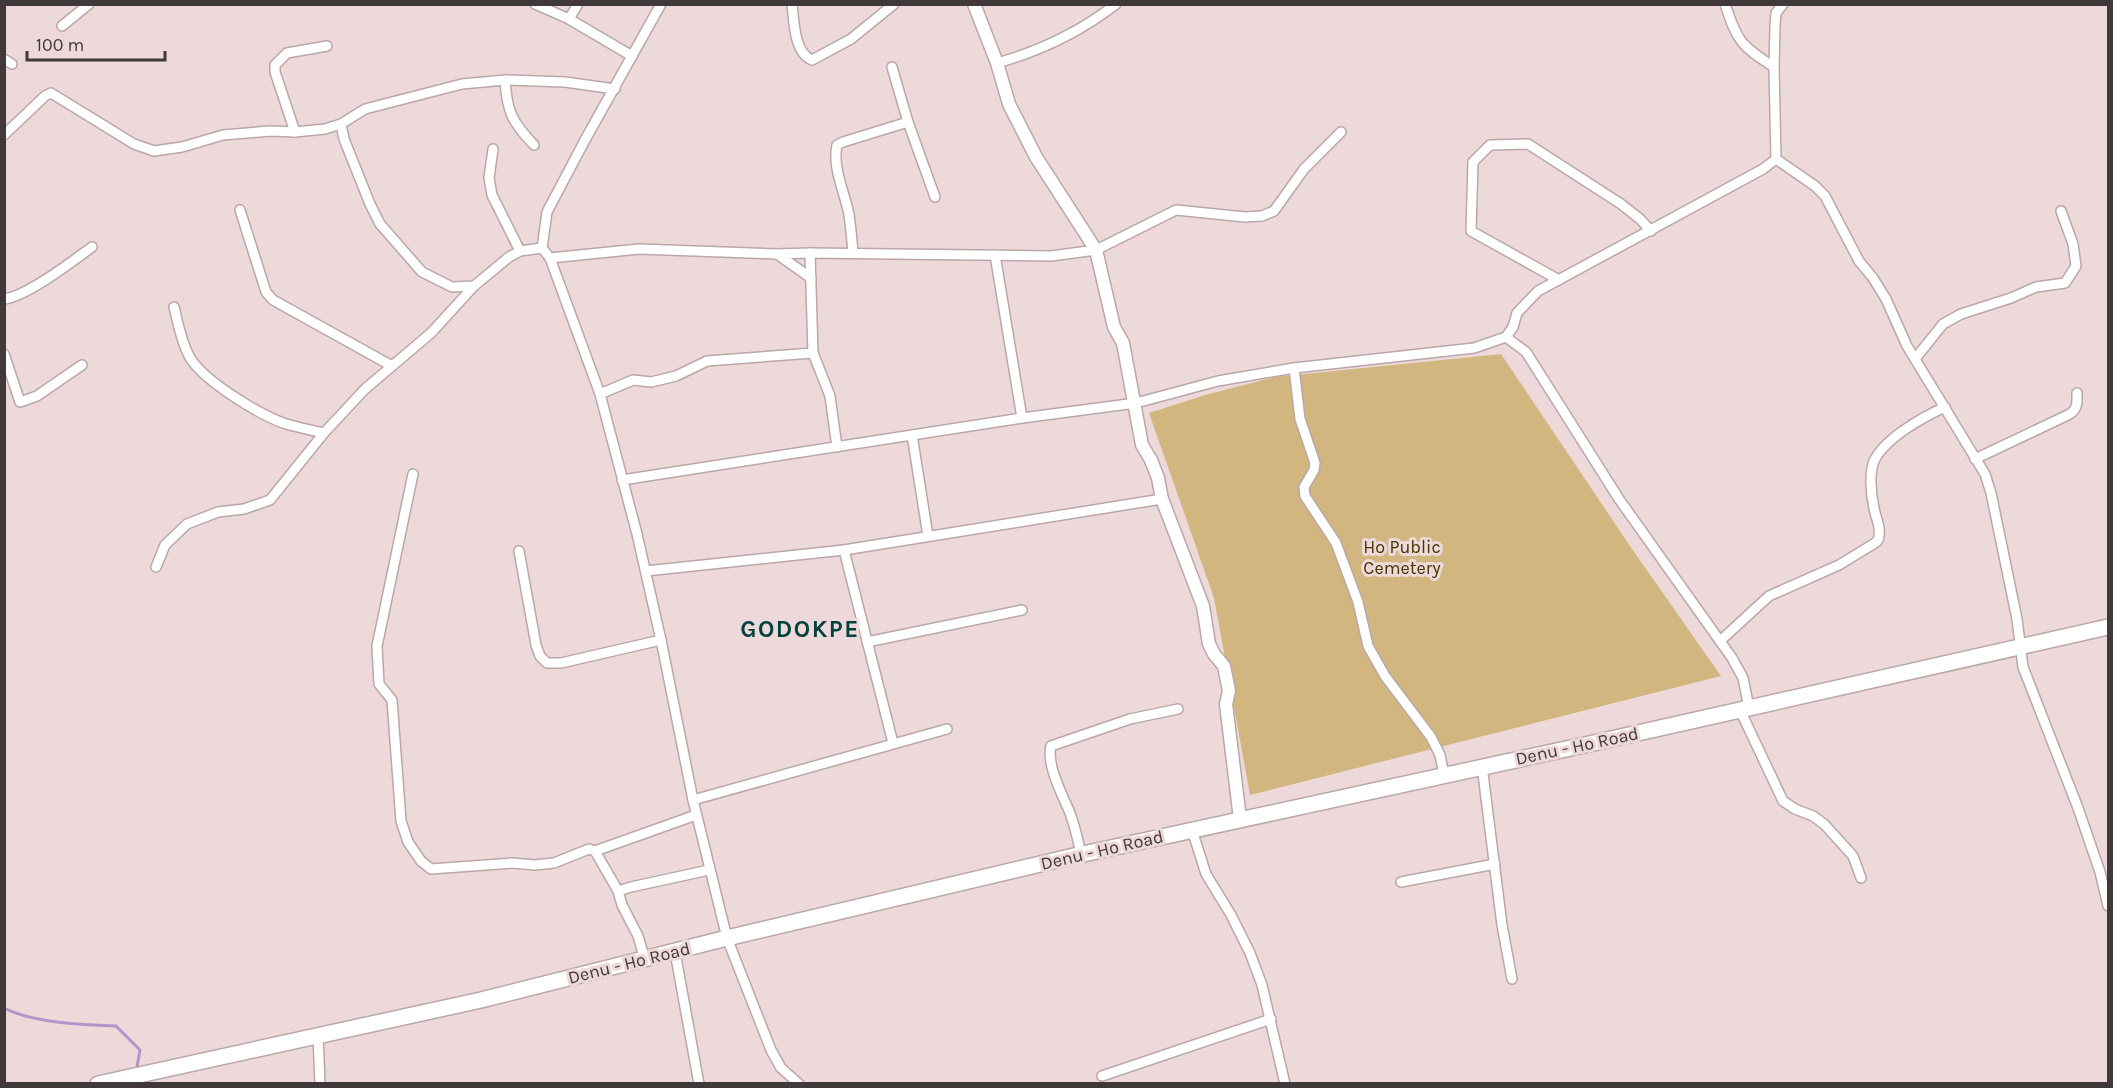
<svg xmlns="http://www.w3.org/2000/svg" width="2113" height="1088" font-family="Karla,sans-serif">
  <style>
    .green { fill: #d1b77f }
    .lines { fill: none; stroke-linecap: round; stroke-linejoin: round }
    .stream { stroke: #b394cb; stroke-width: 3 }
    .minor-casing { stroke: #baa7a7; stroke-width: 12 }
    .tertiary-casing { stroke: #baa7a7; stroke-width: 15 }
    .primary-casing { stroke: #baa7a7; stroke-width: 18 }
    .minor { stroke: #fff; stroke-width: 9 }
    .tertiary { stroke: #fff; stroke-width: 12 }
    .primary { stroke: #fff; stroke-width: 15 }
    .labels { text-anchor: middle; stroke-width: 6; stroke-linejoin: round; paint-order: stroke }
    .park-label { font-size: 18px; fill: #483400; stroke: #edd9d9 }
    .street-label { font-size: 18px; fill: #413939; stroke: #edd9d9 }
    .district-label { font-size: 24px; font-weight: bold; letter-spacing: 1.5px; fill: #00423d; stroke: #edd9d9 }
  </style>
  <rect width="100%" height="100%" fill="#edd9d9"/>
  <!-- green -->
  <path class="green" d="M1501,354L1630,546L1721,676L1250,795L1214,598L1149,413L1205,395L1275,377Z"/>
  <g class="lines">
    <!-- stream -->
    <path class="stream" d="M4,1008C33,1023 84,1025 116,1026L140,1050L137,1067"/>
    <!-- minor casing -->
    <g class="minor-casing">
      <g id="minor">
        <path d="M535,4L569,19L632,56"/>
        <path d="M661,4L585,140L547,212L542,248L550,258L600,394L637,534L661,640L693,800L727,938L771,1050L781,1068L799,1084"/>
        <path d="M792,4C794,21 794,53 812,60L851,39L894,4"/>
        <path d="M1725,4C1737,41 1741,46 1774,67"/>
        <path d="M569,19L578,4"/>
        <path d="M62,26L89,4"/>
        <path d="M4,59L12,64"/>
        <path d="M997,63C1040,51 1080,32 1116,4"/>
        <path d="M892,67L908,122L935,197"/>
        <path d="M505,80C507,112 512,122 534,145"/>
        <path d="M341,124L344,139L370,204L380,224L422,272L452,287L474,286L509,257L520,251L542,248"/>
        <path d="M295,132L275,72V65L287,53L327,46"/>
        <path d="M4,135L45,96L51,93L134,144L154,151L182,147L223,135L270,131L295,132L325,129L341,124L365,109L462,84L505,80L565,82L615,89"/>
        <path d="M493,149L489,178L492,195L520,251"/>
        <path d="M1776,159L1815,186L1825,196L1859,261L1873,278L1886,299L1907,346L1985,474L1991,493L2017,619L2023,667L2078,808L2100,872L2108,906"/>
        <path d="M1776,159L1774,67L1775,26L1776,13L1783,4"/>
        <path d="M240,210L266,292L273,300L392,366"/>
        <path d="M810,253L813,353"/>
        <path d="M853,253C852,241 851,228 849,215C845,193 832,168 837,145L843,142L908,122"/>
        <path d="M777,254L811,278"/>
        <path d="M995,255L1022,418"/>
        <path d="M550,258L639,249L777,254L810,253L1051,256L1096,250L1176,210L1245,217L1262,216L1274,211L1304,169L1341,132"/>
        <path d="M1559,280L1471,231L1473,162L1490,145L1528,144L1621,204L1640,219L1651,231"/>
        <path d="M4,299C26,297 73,261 92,247"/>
        <path d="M174,307C178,323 181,341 189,356C202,380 257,413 283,423C296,427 310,430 324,433"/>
        <path d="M1506,337L1526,352L1619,499L1732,658L1743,678L1749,708"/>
        <path d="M4,354L20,402L37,396L82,365"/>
        <path d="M1915,359L1943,324L1961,314L2011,298L2036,287L2065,283L2076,266L2073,244L2061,211"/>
        <path d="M1294,368L1300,419L1315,463L1314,470L1304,487L1305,496L1336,543L1358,602L1368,646L1385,676L1431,737L1440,755L1444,775"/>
        <path d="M600,394L633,380L651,382L676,376L707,361L813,353L830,396L837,447"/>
        <path d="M912,435L928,536"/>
        <path d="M1975,459L2070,414C2078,408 2077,403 2077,393"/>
        <path d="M413,474L377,646L379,684L392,700L401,821L408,842L421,861L431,869L512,863L535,865L554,863L589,849L595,851L618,891L622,905L638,936L645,960"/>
        <path d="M622,480L1022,418L1136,403L1218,381L1294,368L1474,348L1506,337L1513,327L1517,313L1538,291L1763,169L1776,159"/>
        <path d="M844,550L893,743"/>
        <path d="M519,551L536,645L540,656L547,663H561L661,640"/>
        <path d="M156,567L165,545L187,524L218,512L244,509L270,500L324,433L365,389L431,333L474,286"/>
        <path d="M646,571L844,550L1162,499"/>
        <path d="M1720,641L1769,596L1839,565L1875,543C1878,540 1879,540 1879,535C1881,527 1875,516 1874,508C1871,494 1869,473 1874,461C1885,438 1923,417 1945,407"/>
        <path d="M867,642L1022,610"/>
        <path d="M1740,710L1783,801L1795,809L1813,816L1824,824L1853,856L1861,878"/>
        <path d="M1482,766L1502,925L1512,979"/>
        <path d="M693,800L947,729"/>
        <path d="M1192,830L1206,874L1231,915L1250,953L1262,985L1285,1084"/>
        <path d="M595,851L696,815"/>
        <path d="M1081,854C1078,840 1075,827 1070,813C1063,796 1046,765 1051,746L1130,719L1178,709"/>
        <path d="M1401,882L1495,864"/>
        <path d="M618,891L631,887L709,870"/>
        <path d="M675,952L699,1084"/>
        <path d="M318,1035L320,1084"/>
        <path d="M1102,1076L1271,1019"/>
      </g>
    </g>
    <!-- tertiary casing -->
    <g class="tertiary-casing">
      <path id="tertiary" d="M974,4L997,63L1009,104L1036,157L1096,250L1114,327L1123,343L1142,445L1151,460L1158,478L1162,499L1203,606L1209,644L1214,654L1224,666L1229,691L1226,704L1240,819"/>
    </g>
    <!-- primary casing -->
    <g class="primary-casing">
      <path id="primary" d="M98,1084L481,1000L727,938L1074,856L1589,744L2108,627"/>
    </g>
    <!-- minor -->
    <use href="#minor" class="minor"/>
    <!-- tertiary -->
    <use href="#tertiary" class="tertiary"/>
    <!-- primary -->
    <use href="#primary" class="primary"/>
  </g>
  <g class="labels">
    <!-- park labels -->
    <g class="park-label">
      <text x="1402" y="553">Ho Public<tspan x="1402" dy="21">Cemetery</tspan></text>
    </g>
    <!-- street labels -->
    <g class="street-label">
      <text transform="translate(1577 746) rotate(-12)" y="6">Denu - Ho Road</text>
      <text transform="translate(1102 850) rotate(-13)" y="6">Denu - Ho Road</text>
      <text transform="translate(629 963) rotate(-14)" y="6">Denu - Ho Road</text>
    </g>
    <!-- district labels -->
    <g class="district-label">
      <text x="800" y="637">GODOKPE</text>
    </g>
  </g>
  <!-- border -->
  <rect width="2113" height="1088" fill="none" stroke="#413939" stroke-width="12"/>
  <!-- scale -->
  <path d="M27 51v9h138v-9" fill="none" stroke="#413939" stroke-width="3"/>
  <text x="36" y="51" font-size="18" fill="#413939" stroke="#edd9d9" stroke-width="4.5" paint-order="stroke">100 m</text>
</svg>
